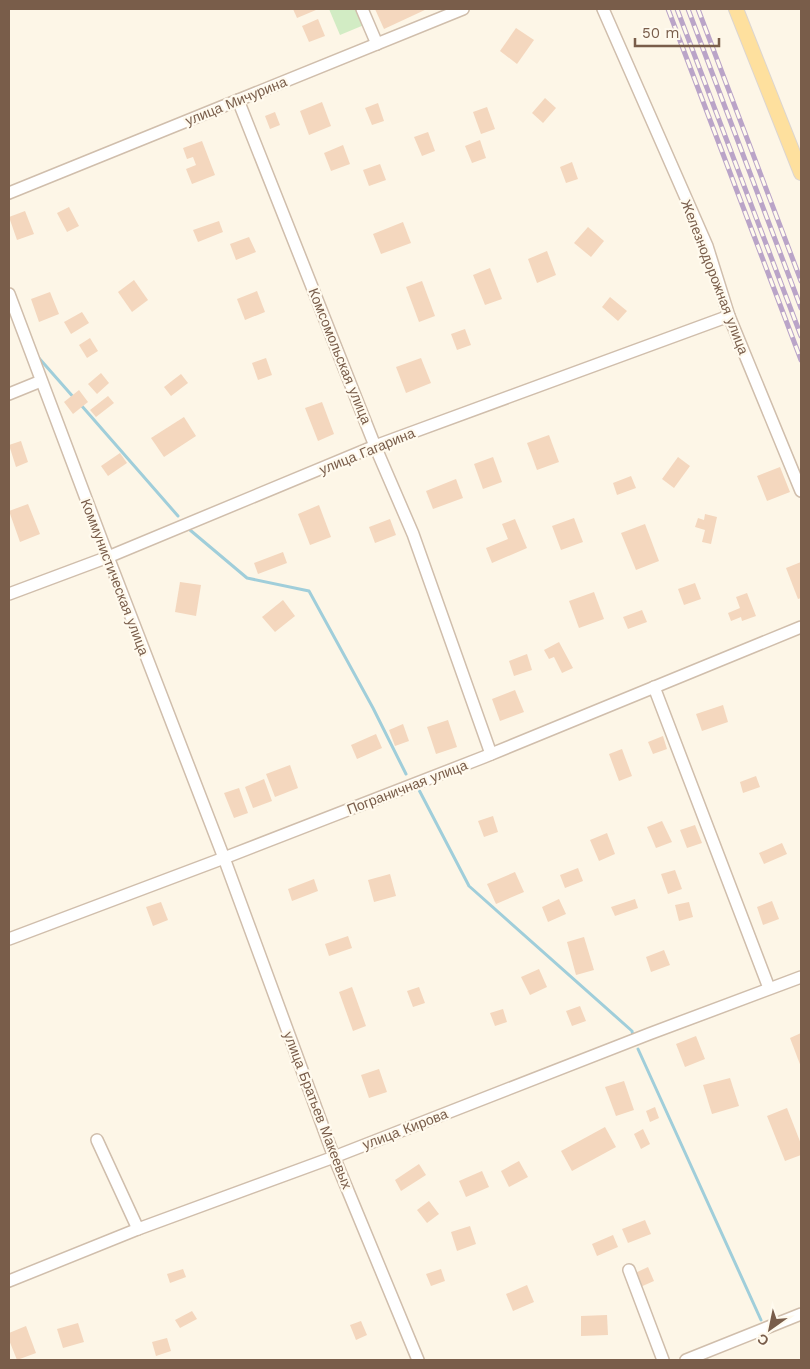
<svg xmlns="http://www.w3.org/2000/svg" width="810" height="1369" font-family="'Work Sans',sans-serif">
  <style>
    .green { fill: #d2ecc4 }
    .lines { fill: none; stroke-linecap: round; stroke-linejoin: round }
    .stream { stroke: #a0ceda; stroke-width: 3 }
    .building { fill: #f4d7be }
    .minor-casing { stroke: #d0beac; stroke-width: 14 }
    .major-casing { stroke: #dcd5d0; stroke-width: 16 }
    .minor { stroke: #fff; stroke-width: 11 }
    .major { stroke: #fee09e; stroke-width: 14 }
    .rail-casing { stroke: #baa4c8; stroke-width: 5 }
    .rail { stroke: #fffaee; stroke-width: 3; stroke-dasharray: 9; stroke-linecap: butt }
    .labels { text-anchor: middle; stroke-width: 4.5; stroke-linejoin: round; paint-order: stroke }
    .street-label { font-size: 14px; fill: #795d4a; stroke: #fffaee }
  </style>
  <rect width="100%" height="100%" fill="#fdf6e7"/>
  <!-- green -->
  <path class="green" d="M329,9H357L364,25L340,35Z"/>
  <g class="lines">
    <!-- stream -->
    <g class="stream">
      <path d="M38,357L75,399"/>
      <path d="M81,405L178,516"/>
      <path d="M190,530L247,578L309,591L373,708L406,774"/>
      <path d="M418,788L469,886L632,1031L633,1036"/>
      <path d="M638,1049L761,1320"/>
      <path d="M767,1337L768,1341"/>
    </g>
  </g>
  <!-- building -->
  <g class="building">
    <path d="M293,9H315L316,10L297,18Z"/>
    <path d="M375,9H427L384,29Z"/>
    <path d="M318,19L325,36L309,42L302,26Z"/>
    <path d="M516,28L534,40L517,64L500,51Z"/>
    <path d="M545,98L556,108L543,123L532,113Z"/>
    <path d="M322,102L331,126L309,135L300,111Z"/>
    <path d="M378,103L384,121L372,125L365,108Z"/>
    <path d="M487,107L495,129L481,134L473,112Z"/>
    <path d="M275,112L280,125L270,129L265,116Z"/>
    <path d="M428,132L435,151L422,156L414,137Z"/>
    <path d="M480,140L486,158L472,163L465,146Z"/>
    <path d="M202,141L215,175L192,184L186,169L196,165L193,157L187,159L183,148Z"/>
    <path d="M343,145L350,164L331,171L324,153Z"/>
    <path d="M572,162L578,179L566,183L560,167Z"/>
    <path d="M380,164L386,180L369,186L363,170Z"/>
    <path d="M69,207L79,226L67,232L57,213Z"/>
    <path d="M25,211L34,234L17,240L9,217Z"/>
    <path d="M219,221L223,232L198,242L193,230Z"/>
    <path d="M403,222L411,243L381,254L373,234Z"/>
    <path d="M588,227L604,241L591,257L574,243Z"/>
    <path d="M249,237L256,252L236,260L230,244Z"/>
    <path d="M547,251L556,275L537,283L528,259Z"/>
    <path d="M490,268L502,299L485,305L473,275Z"/>
    <path d="M134,280L148,300L132,312L118,292Z"/>
    <path d="M422,281L435,316L419,322L406,287Z"/>
    <path d="M257,291L265,312L245,320L237,299Z"/>
    <path d="M50,292L59,314L39,322L31,299Z"/>
    <path d="M610,297L627,311L618,321L602,307Z"/>
    <path d="M82,312L89,323L71,334L64,322Z"/>
    <path d="M465,329L471,345L457,350L451,334Z"/>
    <path d="M90,338L98,351L87,358L79,345Z"/>
    <path d="M266,358L272,375L258,380L252,363Z"/>
    <path d="M421,358L431,383L406,393L396,367Z"/>
    <path d="M101,373L109,383L97,394L88,384Z"/>
    <path d="M181,374L188,383L171,396L164,387Z"/>
    <path d="M79,390L88,402L73,414L64,402Z"/>
    <path d="M108,396L114,403L96,417L90,410Z"/>
    <path d="M322,402L334,434L318,441L305,408Z"/>
    <path d="M184,417L196,436L164,457L151,438Z"/>
    <path d="M549,435L559,462L537,470L527,443Z"/>
    <path d="M21,441L28,462L16,467L9,445Z"/>
    <path d="M120,453L127,463L108,476L101,466Z"/>
    <path d="M493,457L502,482L483,489L474,464Z"/>
    <path d="M678,457L690,466L674,488L662,479Z"/>
    <path d="M780,467L790,492L767,501L757,476Z"/>
    <path d="M631,476L636,488L617,495L613,483Z"/>
    <path d="M456,479L463,498L433,509L426,491Z"/>
    <path d="M28,504L40,534L20,542L9,511Z"/>
    <path d="M319,505L331,537L310,545L298,514Z"/>
    <path d="M705,514L717,517L711,544L702,542L705,530L695,527L698,518L704,520Z"/>
    <path d="M574,518L583,542L561,550L552,526Z"/>
    <path d="M390,519L396,535L375,543L369,527Z"/>
    <path d="M515,519L527,548L492,563L486,548L508,539L502,524Z"/>
    <path d="M645,524L659,561L636,570L621,533Z"/>
    <path d="M283,552L287,563L258,574L254,563Z"/>
    <path d="M801,562V598L798,599L786,568Z"/>
    <path d="M180,582L201,585L196,616L175,612Z"/>
    <path d="M695,583L701,599L684,605L678,589Z"/>
    <path d="M594,592L604,619L579,628L569,601Z"/>
    <path d="M747,593L756,616L742,621L741,617L731,621L728,613L740,608L736,597Z"/>
    <path d="M283,600L295,616L275,632L262,617Z"/>
    <path d="M642,610L647,622L628,629L623,617Z"/>
    <path d="M559,642L573,668L562,673L554,657L549,659L544,650Z"/>
    <path d="M527,654L532,670L514,676L509,661Z"/>
    <path d="M515,690L524,712L500,721L492,699Z"/>
    <path d="M723,705L728,722L702,731L696,714Z"/>
    <path d="M448,720L457,747L436,754L427,727Z"/>
    <path d="M403,724L409,741L395,746L389,730Z"/>
    <path d="M376,734L382,748L357,759L351,745Z"/>
    <path d="M663,736L667,749L653,754L648,742Z"/>
    <path d="M622,749L632,776L619,781L609,754Z"/>
    <path d="M290,765L298,788L275,797L266,774Z"/>
    <path d="M756,776L760,787L743,793L740,782Z"/>
    <path d="M264,779L272,801L253,808L245,787Z"/>
    <path d="M239,788L248,813L234,818L224,793Z"/>
    <path d="M493,816L498,832L484,837L478,821Z"/>
    <path d="M662,821L672,842L656,848L647,827Z"/>
    <path d="M695,825L702,843L687,848L680,830Z"/>
    <path d="M607,833L615,854L599,861L590,840Z"/>
    <path d="M782,843L787,854L764,864L759,853Z"/>
    <path d="M578,868L583,881L565,888L560,875Z"/>
    <path d="M675,870L682,889L668,894L661,874Z"/>
    <path d="M515,872L524,892L496,904L487,884Z"/>
    <path d="M390,874L396,896L374,902L368,880Z"/>
    <path d="M314,879L318,891L292,901L288,889Z"/>
    <path d="M559,899L566,914L548,922L542,907Z"/>
    <path d="M635,899L638,908L615,916L611,907Z"/>
    <path d="M772,901L779,919L763,925L757,907Z"/>
    <path d="M161,902L168,920L153,926L146,907Z"/>
    <path d="M689,902L693,917L679,921L675,905Z"/>
    <path d="M348,936L352,948L329,956L325,944Z"/>
    <path d="M584,937L594,970L576,975L567,942Z"/>
    <path d="M664,950L670,965L651,972L646,957Z"/>
    <path d="M539,969L547,987L530,995L521,977Z"/>
    <path d="M352,987L366,1026L353,1031L339,992Z"/>
    <path d="M419,987L425,1003L413,1007L407,991Z"/>
    <path d="M580,1006L586,1021L572,1026L566,1011Z"/>
    <path d="M503,1009L507,1022L495,1026L490,1013Z"/>
    <path d="M801,1033V1067L790,1038Z"/>
    <path d="M696,1036L705,1059L685,1067L676,1044Z"/>
    <path d="M379,1069L387,1092L369,1098L361,1075Z"/>
    <path d="M730,1078L739,1106L712,1114L703,1085Z"/>
    <path d="M624,1081L634,1110L616,1116L605,1087Z"/>
    <path d="M655,1107L659,1118L650,1122L646,1111Z"/>
    <path d="M787,1108L801,1144V1155L785,1161L767,1116Z"/>
    <path d="M605,1127L616,1147L572,1171L561,1151Z"/>
    <path d="M643,1129L650,1144L641,1149L634,1134Z"/>
    <path d="M519,1161L528,1177L509,1187L501,1171Z"/>
    <path d="M419,1164L426,1175L401,1191L395,1180Z"/>
    <path d="M482,1171L489,1187L466,1197L459,1181Z"/>
    <path d="M429,1201L439,1214L427,1223L417,1210Z"/>
    <path d="M645,1220L651,1234L628,1243L622,1229Z"/>
    <path d="M470,1226L476,1244L457,1251L451,1232Z"/>
    <path d="M613,1235L618,1247L597,1256L592,1244Z"/>
    <path d="M648,1267L654,1281L638,1288L633,1274Z"/>
    <path d="M183,1269L186,1277L170,1283L167,1274Z"/>
    <path d="M441,1269L445,1281L431,1286L426,1274Z"/>
    <path d="M527,1285L534,1302L513,1311L506,1294Z"/>
    <path d="M192,1311L197,1319L180,1328L175,1320Z"/>
    <path d="M607,1315L608,1335L581,1336V1316Z"/>
    <path d="M361,1321L367,1335L356,1340L350,1325Z"/>
    <path d="M78,1323L84,1342L63,1348L57,1329Z"/>
    <path d="M26,1326L36,1353L17,1360L9,1340V1333Z"/>
    <path d="M167,1338L171,1351L156,1356L152,1342Z"/>
  </g>
  <g class="lines">
    <!-- minor casing -->
    <g class="minor-casing">
      <g id="minor">
        <path d="M362,9L377,44"/>
        <path d="M603,9L707,246L729,316L801,491"/>
        <path d="M238,100L375,446L413,534L491,754"/>
        <path d="M9,193L463,9"/>
        <path d="M9,294L108,557L224,858L334,1157L418,1360"/>
        <path d="M9,394L41,381"/>
        <path d="M9,594L108,557L375,446L729,316"/>
        <path d="M654,687L769,988"/>
        <path d="M9,939L224,858L484,757L801,627"/>
        <path d="M97,1140L138,1229"/>
        <path d="M629,1270L663,1360"/>
        <path d="M9,1281L138,1229L334,1157L649,1034L801,977"/>
        <path d="M686,1360L801,1314"/>
      </g>
    </g>
    <!-- major casing -->
    <g class="major-casing">
      <path id="major" d="M736,9L801,173"/>
    </g>
    <!-- minor -->
    <use href="#minor" class="minor"/>
    <!-- major -->
    <use href="#major" class="major"/>
    <!-- rail casing -->
    <g class="rail-casing">
      <g id="rail">
        <path d="M668,9L801,360"/>
        <path d="M677,9L801,336"/>
        <path d="M688,9L801,308"/>
        <path d="M698,9L801,281"/>
      </g>
    </g>
    <!-- rail -->
    <use href="#rail" class="rail"/>
  </g>
  <g class="labels">
    <!-- street labels -->
    <g class="street-label">
      <text transform="translate(236 101) rotate(-22)" y="5">улица Мичурина</text>
      <text transform="translate(715 277) rotate(69)" y="5">Железнодорожная улица</text>
      <text transform="translate(340 356) rotate(68)" y="5">Комсомольская улица</text>
      <text transform="translate(367 451) rotate(-22)" y="5">улица Гагарина</text>
      <text transform="translate(115 577) rotate(69)" y="5">Коммунистическая улица</text>
      <text transform="translate(407 787) rotate(-21)" y="5">Пограничная улица</text>
      <text transform="translate(318 1110) rotate(69)" y="5">улица Братьев Макеевых</text>
      <text transform="translate(405 1129) rotate(-21)" y="5">улица Кирова</text>
    </g>
  </g>
  <!-- border -->
  <rect width="810" height="1369" fill="none" stroke="#795d4a" stroke-width="20"/>
  <!-- north arrow -->
  <g transform="translate(770 1329) rotate(213)" stroke="#fffaee" stroke-width="4" paint-order="stroke">
  <path d="M0-4L9 19L0 12L-9 19Z" fill="#795d4a"/>
  <text y="-8" font-size="14" font-weight="bold" text-anchor="middle" fill="#795d4a">С</text>
  </g>
  <!-- scale -->
  <path d="M635 38v8h84v-8" fill="none" stroke="#795d4a" stroke-width="2.5"/>
  <text x="642" y="38" font-size="15" fill="#795d4a" stroke="#fffaee" stroke-width="4" paint-order="stroke">50 m</text>
</svg>
